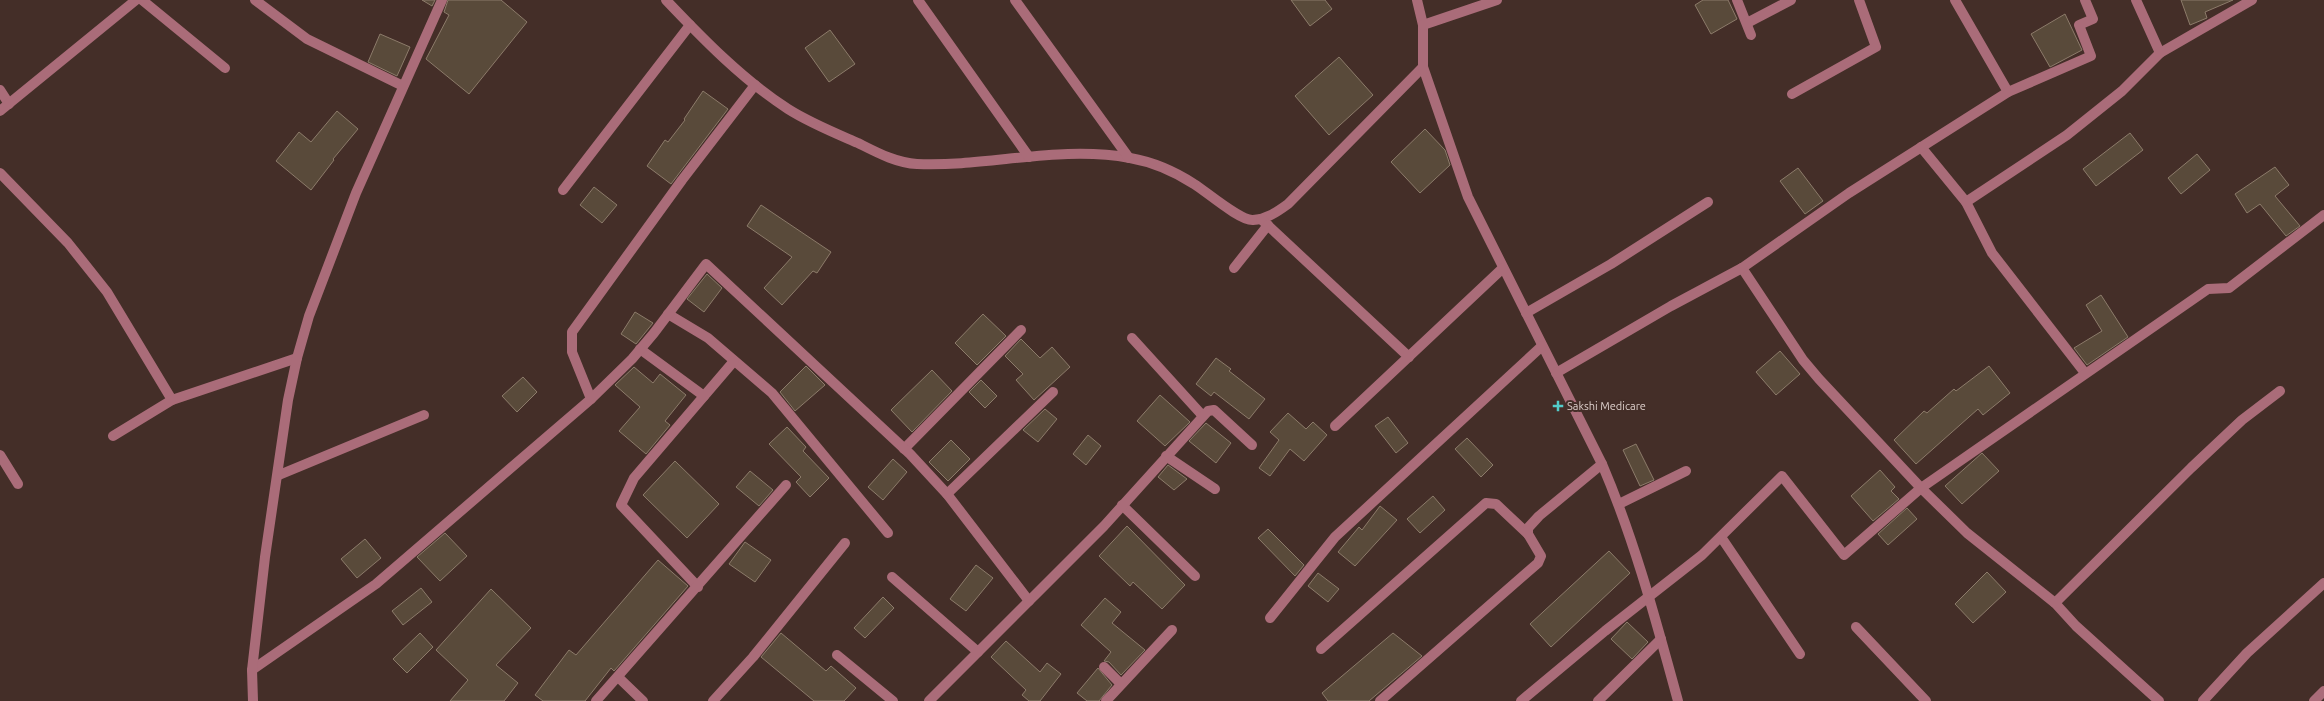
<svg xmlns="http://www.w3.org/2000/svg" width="2324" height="701" font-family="Ubuntu,sans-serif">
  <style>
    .building { fill: #594a3a; stroke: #8c7b6a }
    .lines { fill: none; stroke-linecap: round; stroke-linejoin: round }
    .minor { stroke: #aa6c79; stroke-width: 10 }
    .poi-dot { fill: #53cdca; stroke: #442e28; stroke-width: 1.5 }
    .labels { text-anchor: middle; stroke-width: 4; stroke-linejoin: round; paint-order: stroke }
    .poi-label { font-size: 11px; fill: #ded0cc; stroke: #442e28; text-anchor: start }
  </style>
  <rect width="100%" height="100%" fill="#442e28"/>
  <!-- building -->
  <g class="building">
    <path d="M422,0H435L432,6Z"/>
    <path d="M448,0H501L527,22L469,94L426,59L449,15L444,12Z"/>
    <path d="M1291,0H1325L1332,9L1310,26Z"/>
    <path d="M1703,0H1728L1737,19L1711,34L1695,5Z"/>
    <path d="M2181,0H2233L2205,12L2207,18L2190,25Z"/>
    <path d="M2065,14L2082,50L2050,67L2031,34Z"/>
    <path d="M830,30L855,64L829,82L805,48Z"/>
    <path d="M380,34L410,47L397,76L368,62Z"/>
    <path d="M1339,57L1373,95L1329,135L1295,96Z"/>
    <path d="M703,91L728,109L671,184L647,166L665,140L668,142L685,120L684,119Z"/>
    <path d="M337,111L358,129L333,159L334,160L311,190L276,161L299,132L311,142Z"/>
    <path d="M1425,129L1445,150L1450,165L1420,193L1391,162Z"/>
    <path d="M2130,133L2143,150L2096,186L2083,169Z"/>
    <path d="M2197,154L2210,170L2181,194L2168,178Z"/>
    <path d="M2275,167L2289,185L2275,196L2300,226L2286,236L2260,204L2247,213L2235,194Z"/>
    <path d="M1798,168L1823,201L1805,214L1780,181Z"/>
    <path d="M594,187L617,205L602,223L580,205Z"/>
    <path d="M761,205L831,252L817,273L813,271L782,305L764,288L792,257L747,226Z"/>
    <path d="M707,274L722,288L704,312L687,299Z"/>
    <path d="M2101,295L2128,337L2087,365L2074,348L2102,331L2086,305Z"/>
    <path d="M635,312L653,323L636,344L621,334Z"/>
    <path d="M983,314L1006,336L977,365L955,343Z"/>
    <path d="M1021,339L1040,358L1052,347L1070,367L1034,400L1016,380L1023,374L1005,356Z"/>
    <path d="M1780,351L1800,374L1776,395L1756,372Z"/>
    <path d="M1216,358L1231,369L1229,371L1265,399L1249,419L1214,392L1211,396L1196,384Z"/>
    <path d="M806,366L825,385L795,411L780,392Z"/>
    <path d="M1989,366L2010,393L1983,415L1978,409L1916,464L1894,440L1924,411L1927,413L1954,389L1956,391Z"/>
    <path d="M634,367L653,383L660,374L686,395L665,421L670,425L646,454L619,431L640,407L615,385Z"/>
    <path d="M932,370L952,391L912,432L891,410Z"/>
    <path d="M523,377L537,392L517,412L502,396Z"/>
    <path d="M981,380L997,396L985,408L969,392Z"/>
    <path d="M1160,395L1190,422L1165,446L1137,421Z"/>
    <path d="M1045,409L1057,419L1038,442L1023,430Z"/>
    <path d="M1288,413L1306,429L1313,422L1327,435L1304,461L1290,449L1270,476L1259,468L1279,440L1270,432Z"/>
    <path d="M1388,417L1408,443L1396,453L1375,426Z"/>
    <path d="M1206,423L1231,443L1216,463L1189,441Z"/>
    <path d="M787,427L806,447L803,451L829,478L810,497L796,482L801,477L769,444Z"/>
    <path d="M1088,435L1101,446L1086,465L1073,454Z"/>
    <path d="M1467,438L1493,465L1481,477L1455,449Z"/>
    <path d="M951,440L970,459L948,481L929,462Z"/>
    <path d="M1636,444L1654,480L1640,486L1623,450Z"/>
    <path d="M1982,453L1999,471L1962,504L1945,486Z"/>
    <path d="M893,459L907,472L883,500L868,487Z"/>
    <path d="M675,461L719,504L687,538L643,495Z"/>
    <path d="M1168,465L1187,479L1174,490L1158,477Z"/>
    <path d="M1880,470L1895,487L1891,491L1899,499L1873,521L1851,496Z"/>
    <path d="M750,471L773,490L759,506L736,487Z"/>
    <path d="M1433,496L1445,510L1420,533L1407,519Z"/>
    <path d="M1380,506L1397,520L1355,566L1338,552L1359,527L1362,530Z"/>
    <path d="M1907,508L1917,519L1888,545L1878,534Z"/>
    <path d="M1127,526L1185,585L1162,609L1133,582L1130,586L1099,556Z"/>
    <path d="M1268,529L1304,565L1295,576L1258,538Z"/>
    <path d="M445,533L467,556L440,581L417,557Z"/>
    <path d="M365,539L381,558L357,578L341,559Z"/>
    <path d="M745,542L771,560L755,582L729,564Z"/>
    <path d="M1609,551L1630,573L1551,647L1530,624Z"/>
    <path d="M658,560L688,586L614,671L611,668L585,701H543L535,695L569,650L576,655Z"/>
    <path d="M976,565L993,578L966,611L950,599Z"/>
    <path d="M1987,572L2006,592L1973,623L1955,604Z"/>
    <path d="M1318,573L1339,589L1328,602L1308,586Z"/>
    <path d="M421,588L432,602L403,625L392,611Z"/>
    <path d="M491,589L531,628L496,665L518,683L504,701H450L468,680L436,650Z"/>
    <path d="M883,597L894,608L865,638L854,628Z"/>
    <path d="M1105,598L1121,612L1112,623L1145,650L1121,675L1109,662L1104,661L1111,652L1081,625Z"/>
    <path d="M1627,622L1648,642L1632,659L1611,639Z"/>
    <path d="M420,633L433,647L407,673L393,659Z"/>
    <path d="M781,633L826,671L831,666L856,688L844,701H814L761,657Z"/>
    <path d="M1393,633L1422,656L1369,701H1328L1322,693Z"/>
    <path d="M1006,641L1040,672L1047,663L1061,674L1040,701H1029L1022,695L1026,690L991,657Z"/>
    <path d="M1098,668L1112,685L1099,701H1087L1077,693Z"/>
  </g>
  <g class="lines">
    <!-- minor -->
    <g class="minor">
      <path d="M142,0L225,68"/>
      <path d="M255,0L307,39L403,86"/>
      <path d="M666,0C703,39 743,80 788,109C810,123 835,133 858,143C876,152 896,163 917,164C988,167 1059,145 1130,158C1153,162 1174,171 1194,184C1207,192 1240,221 1253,220C1267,219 1277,212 1288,204L1423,67"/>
      <path d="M918,0L1029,157"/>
      <path d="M1015,0L1129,158"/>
      <path d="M1417,0L1423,25V67L1468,197L1602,464C1635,541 1656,621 1678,701"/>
      <path d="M1737,0L1751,35"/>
      <path d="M1955,0L2008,92"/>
      <path d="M2136,0L2160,53"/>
      <path d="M1747,23L1791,0"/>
      <path d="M1423,25L1497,0"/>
      <path d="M0,90L9,104"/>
      <path d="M1792,94L1876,47L1859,0"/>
      <path d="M0,111L136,0"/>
      <path d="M1921,147L1966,202L1992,253L2085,373"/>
      <path d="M0,173L68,243L107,292L172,400"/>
      <path d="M563,190L690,25"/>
      <path d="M1966,202L2067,135L2122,91L2160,53L2252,0"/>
      <path d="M1261,219L1409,357"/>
      <path d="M1234,268L1268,225"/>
      <path d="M1742,268L1803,360L1819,379L1921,488L1967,533L2055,603L2076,626L2159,701"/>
      <path d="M1526,313L1611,264L1708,202"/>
      <path d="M668,314L708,338L772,393L888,533"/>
      <path d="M1132,338L1202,415"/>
      <path d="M640,349L704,396"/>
      <path d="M1556,373L1671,306L1742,268L1849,193L2008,92L2091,56L2079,25L2093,19L2085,0"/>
      <path d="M591,399L572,352V332L682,180L755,85"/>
      <path d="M1335,426L1503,268"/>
      <path d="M113,436L172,400L297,358"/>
      <path d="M904,449L1021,330"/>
      <path d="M0,455L18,484"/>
      <path d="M1166,456L1215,489"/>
      <path d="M279,475L424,415"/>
      <path d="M947,494L1053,392"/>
      <path d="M1619,504L1686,471"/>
      <path d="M1122,505L1195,576"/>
      <path d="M1721,537L1800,654"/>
      <path d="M892,577L978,652"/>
      <path d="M698,587L621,505L634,478L734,361"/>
      <path d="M2055,603L2191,468L2242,420L2280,391"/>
      <path d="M1270,618L1335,537L1542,346"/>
      <path d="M1856,627L1926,701"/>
      <path d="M1321,649L1486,503L1496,504L1528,534"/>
      <path d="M837,655L893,701"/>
      <path d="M1104,667L1121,684"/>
      <path d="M252,670L376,584L591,399L632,359L654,333L706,264L910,454L947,494L1029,601"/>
      <path d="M618,677L643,701"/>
      <path d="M253,701L252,670L265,557L288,400L297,358L309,316L356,193L442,0"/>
      <path d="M596,701L786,485"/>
      <path d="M713,701L753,657L845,543"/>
      <path d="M929,701L1104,526L1208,411L1214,410L1252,445"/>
      <path d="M1106,701L1172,630"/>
      <path d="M1380,701L1538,563L1541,556L1528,534V528L1539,516L1602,464"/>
      <path d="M1521,701L1605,631L1702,555L1782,476L1844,555L1921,488L2208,289L2229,288L2324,215"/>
      <path d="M1598,701L1661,639"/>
      <path d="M2203,701L2247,653L2324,583"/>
      <path d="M2314,701L2324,691"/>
    </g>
  </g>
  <!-- markers -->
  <path class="poi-dot" d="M1556 400h4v4h4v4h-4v4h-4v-4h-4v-4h4z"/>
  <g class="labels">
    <!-- poi labels -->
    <g class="poi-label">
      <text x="1567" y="410">Sakshi Medicare</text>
    </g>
  </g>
</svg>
